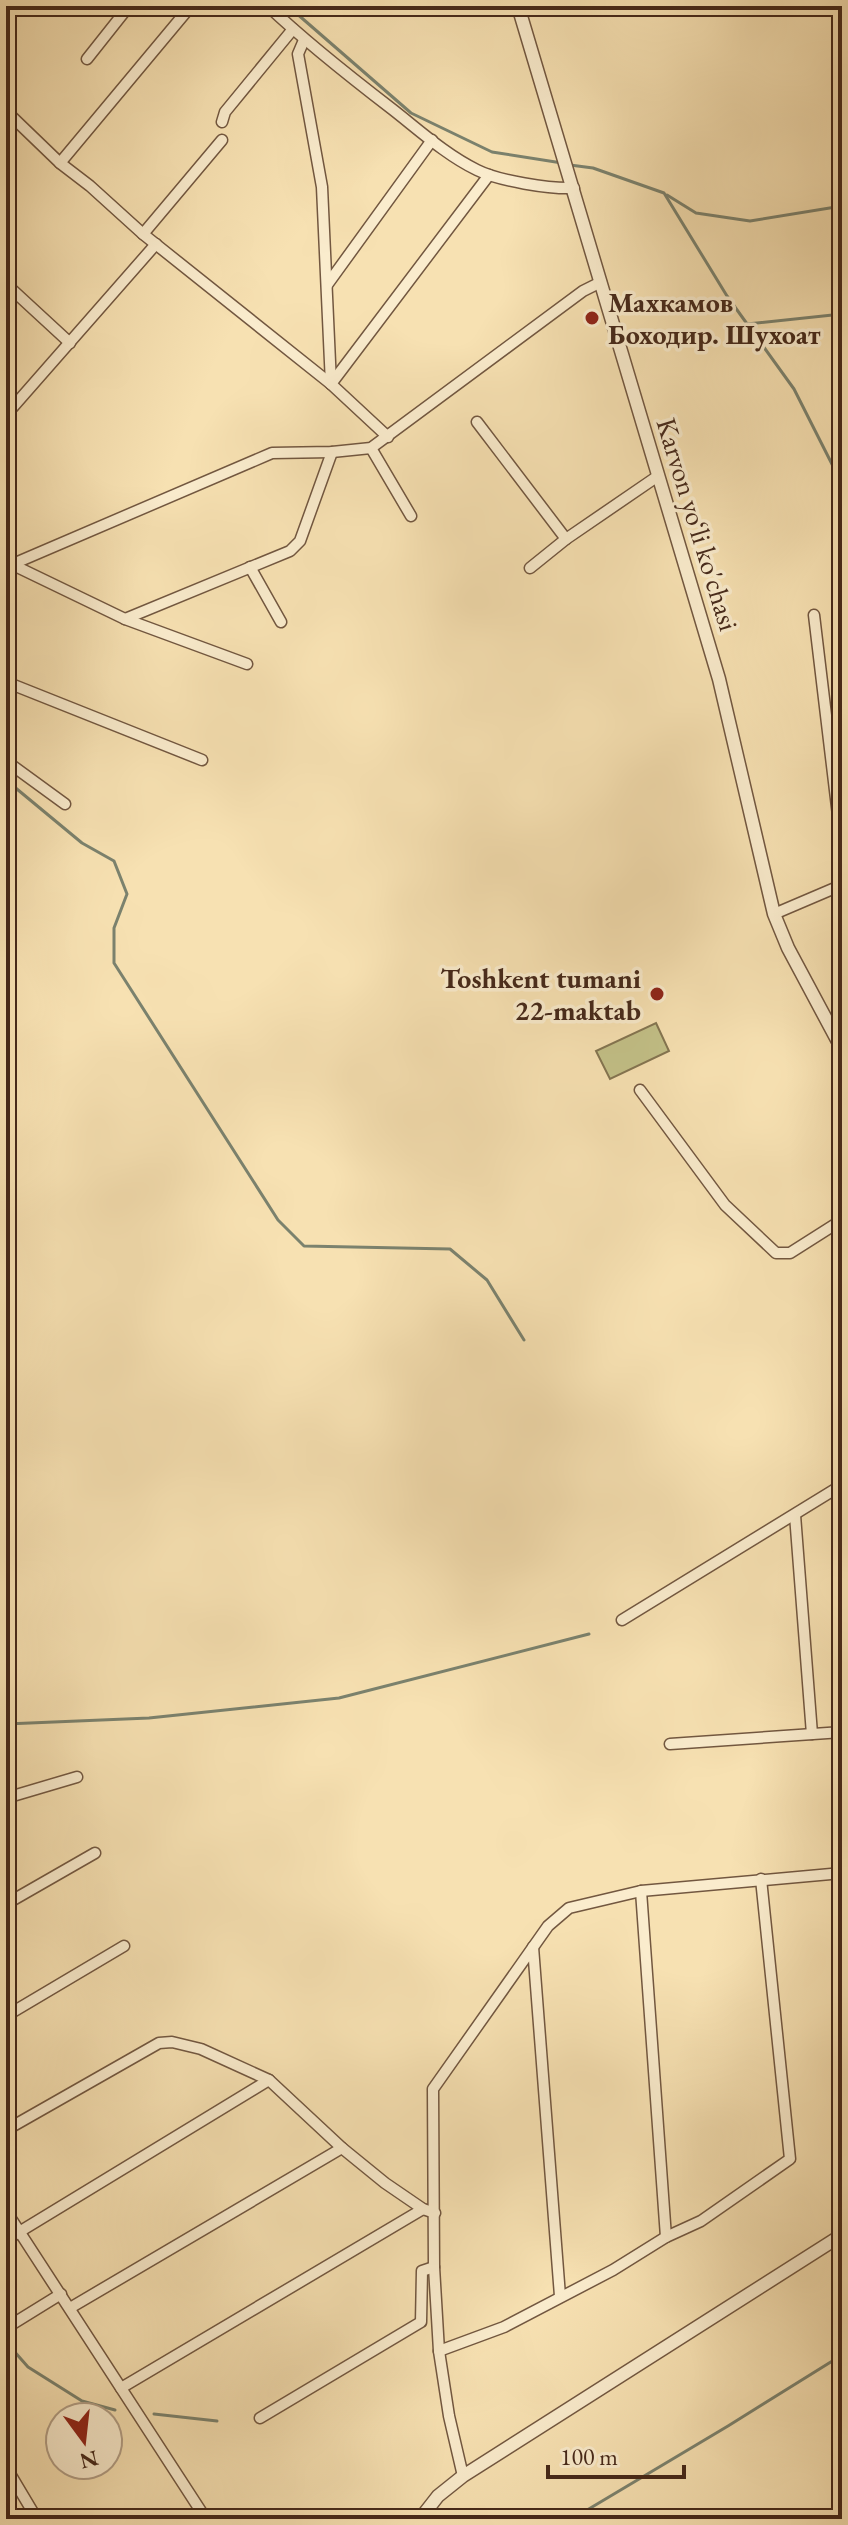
<svg xmlns="http://www.w3.org/2000/svg" width="848" height="2525" font-family="'EB Garamond',serif">
  <style>
    .green { fill: #c3c188; stroke: #847551; stroke-width: 2 }
    .lines { fill: none; stroke-linecap: round; stroke-linejoin: round }
    .stream { stroke: #7b826e; stroke-width: 3 }
    .minor-casing { stroke: #725740; stroke-width: 13 }
    .tertiary-casing { stroke: #725740; stroke-width: 15 }
    .minor { stroke: #faeccd; stroke-width: 10 }
    .tertiary { stroke: #faeccd; stroke-width: 12 }
    .poi-dot { fill: #8f2418; stroke: #faeccd; stroke-width: 3 }
    .labels { text-anchor: middle; stroke-width: 7; stroke-linejoin: round; paint-order: stroke }
    .poi-label { font-size: 28px; font-weight: bold; fill: #46291a; stroke: #faeccd; text-anchor: start }
    .street-label { font-size: 28px; fill: #46291a; stroke: #faeccd }
  </style>
  <rect width="100%" height="100%" fill="#f7e1b2"/>
  <filter id="stains"><feTurbulence type="fractalNoise" baseFrequency=".0025" numOctaves="4"/><feColorMatrix values="0 0 0 0 .2 0 0 0 0 .09 0 0 0 0 .02 0 0 0 .5 -.17"/></filter>
  <radialGradient id="worn" r=".72"><stop offset=".6" stop-color="#630" stop-opacity="0"/><stop offset="1" stop-color="#630" stop-opacity=".3"/></radialGradient>
  <!-- green -->
  <path class="green" d="M656,1023L669,1051L610,1079L596,1051Z"/>
  <g class="lines">
    <!-- stream -->
    <g class="stream">
      <path d="M288,6L411,113L492,152L562,163"/>
      <path d="M570,165L593,168L664,193L727,296L794,389L842,484"/>
      <path d="M667,195L696,213L750,221L842,206"/>
      <path d="M747,324L842,314"/>
      <path d="M6,780L82,843L114,861L127,894L114,928V963L278,1220L304,1246L450,1249L487,1280L524,1340"/>
      <path d="M6,1724L149,1718L339,1698L589,1634"/>
      <path d="M6,2342L28,2367L82,2401L115,2410"/>
      <path d="M154,2414L217,2421"/>
      <path d="M572,2519L728,2426L842,2355"/>
    </g>
    <!-- minor casing -->
    <g class="minor-casing">
      <g id="minor">
        <path d="M268,6C307,43 349,76 392,109C419,130 446,155 477,170C499,181 549,189 574,188"/>
        <path d="M304,40L298,54L322,187L331,384"/>
        <path d="M87,59L129,6"/>
        <path d="M6,111L60,163L90,186L143,234L331,384L388,437"/>
        <path d="M222,122L225,112L293,29"/>
        <path d="M60,163L191,6"/>
        <path d="M143,234L222,140"/>
        <path d="M6,284L70,343"/>
        <path d="M327,285L432,140"/>
        <path d="M331,384L489,175"/>
        <path d="M6,415L156,244"/>
        <path d="M477,422L566,539"/>
        <path d="M371,448L411,516"/>
        <path d="M13,565L125,619L247,664"/>
        <path d="M6,567L272,453L332,452L371,448L583,291L601,282"/>
        <path d="M250,567L281,622"/>
        <path d="M530,568L566,539L658,476"/>
        <path d="M814,615L842,849"/>
        <path d="M125,619L290,551L300,541L332,452"/>
        <path d="M6,682L202,760"/>
        <path d="M6,761L65,804"/>
        <path d="M774,914L842,885"/>
        <path d="M640,1090L725,1205L776,1253H790L842,1220"/>
        <path d="M795,1515L812,1734"/>
        <path d="M622,1620L842,1485"/>
        <path d="M670,1744L842,1732"/>
        <path d="M6,1798L77,1777"/>
        <path d="M641,1891L666,2237"/>
        <path d="M6,1904L95,1853"/>
        <path d="M533,1947L560,2296"/>
        <path d="M6,2016L124,1946"/>
        <path d="M6,2130L159,2043L172,2042L201,2049L269,2080L342,2148L385,2183L423,2209L435,2213"/>
        <path d="M6,2211L206,2519"/>
        <path d="M6,2240L269,2080"/>
        <path d="M70,2308L342,2148"/>
        <path d="M6,2328L61,2294"/>
        <path d="M439,2351L504,2327L613,2270L666,2237L701,2221L790,2159L761,1879"/>
        <path d="M121,2388L423,2209"/>
        <path d="M260,2418L421,2322L422,2271L434,2267"/>
        <path d="M6,2467L37,2519"/>
        <path d="M463,2476L449,2416L439,2351L434,2267L433,2089L548,1926L569,1908L641,1891L842,1873"/>
      </g>
    </g>
    <!-- tertiary casing -->
    <g class="tertiary-casing">
      <g id="tertiary">
        <path d="M518,6L719,679L774,914L788,948L842,1049"/>
        <path d="M420,2519L438,2496L463,2476L842,2235"/>
      </g>
    </g>
    <!-- minor -->
    <use href="#minor" class="minor"/>
    <!-- tertiary -->
    <use href="#tertiary" class="tertiary"/>
  </g>
  <!-- markers -->
  <g class="poi-dot">
    <circle cx="592" cy="318" r="8"/>
    <circle cx="657" cy="994" r="8"/>
  </g>
  <g class="labels">
    <!-- poi labels -->
    <g class="poi-label">
      <text x="608" y="312">Махкамов<tspan x="608" dy="32">Боходир. Шухоат</tspan></text>
      <text x="641" y="988" text-anchor="end">Toshkent tumani<tspan x="641" dy="32">22-maktab</tspan></text>
    </g>
    <!-- street labels -->
    <g class="street-label">
      <text transform="translate(698 524) rotate(73)" y="10">Karvon yo‘li ko'chasi</text>
    </g>
  </g>
  <!-- margin -->
  <rect width="848" height="2525" fill="none" stroke="#f7e1b2" stroke-width="32"/>
  <rect x="8" y="8" width="832" height="2509" fill="none" stroke="#46291a" stroke-width="4"/>
  <rect x="16" y="16" width="816" height="2493" fill="none" stroke="#46291a" stroke-width="2"/>
  <!-- north arrow -->
  <g transform="translate(84 2441) rotate(165)"><circle r="38" fill="#faeccd" stroke="#b29e85" stroke-width="2"/>
  <path d="M0-6L14 30L0 20L-14 30Z" fill="#8f2418"/>
  <text y="-12" font-size="22" font-weight="bold" text-anchor="middle" fill="#46291a">N</text>
  </g>
  <!-- scale -->
  <path d="M548 2465v12h136v-12" fill="none" stroke="#46291a" stroke-width="4"/>
  <text x="560" y="2465" font-size="24" fill="#46291a" stroke="#faeccd" stroke-width="6" paint-order="stroke">100 m</text>
  <rect width="100%" height="100%" filter="url(#stains)"/>
  <rect width="100%" height="100%" fill="url(#worn)"/>
</svg>
